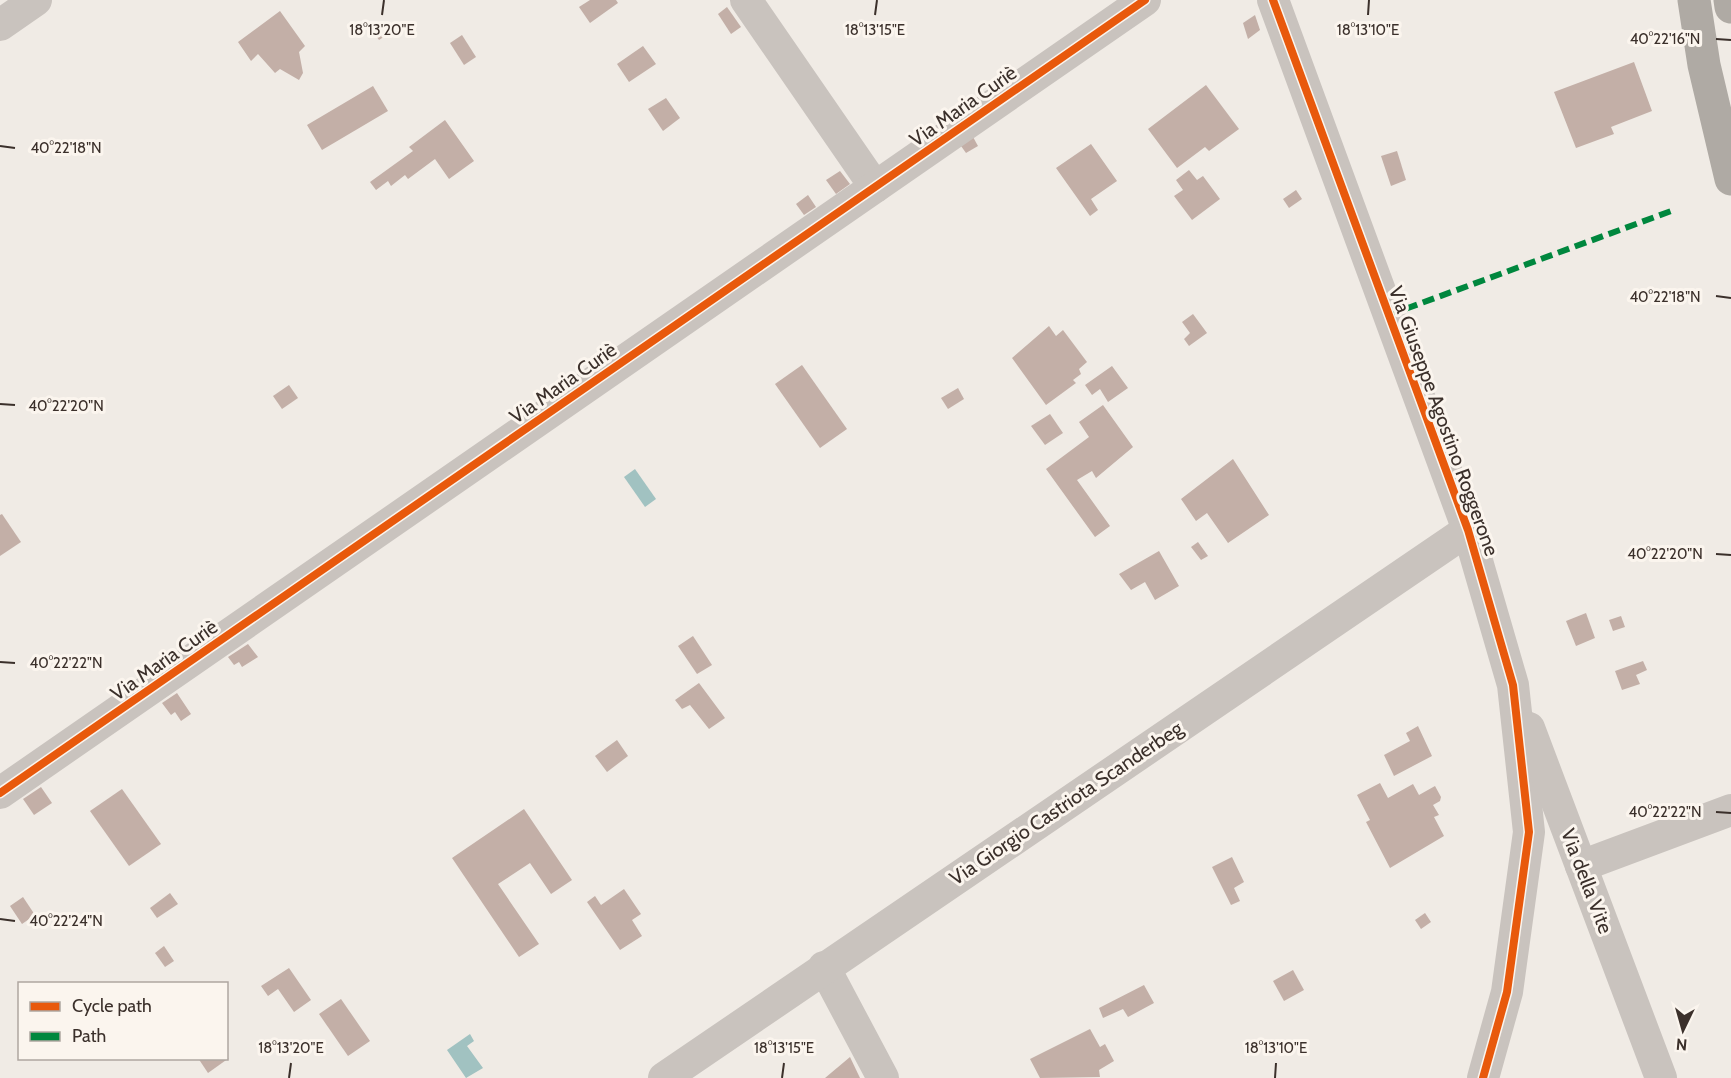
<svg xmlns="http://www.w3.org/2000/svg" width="1731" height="1078" font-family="Cabin,sans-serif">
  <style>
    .water { fill: #a1c2c1 }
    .building { fill: #c3afa7 }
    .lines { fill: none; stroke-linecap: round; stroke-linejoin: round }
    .minor { stroke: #c9c3be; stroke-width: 32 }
    .highway { stroke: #afaaa4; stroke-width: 33 }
    .quiet { stroke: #00873e; stroke-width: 6; stroke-dasharray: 12 6; stroke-linecap: butt }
    .cycleway-casing { stroke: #fbf5ee; stroke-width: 11 }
    .cycleway { stroke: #e8590c; stroke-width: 8 }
    .ticks { fill: none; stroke: #3b302b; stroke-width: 2 }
    .labels { text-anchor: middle; stroke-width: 6; stroke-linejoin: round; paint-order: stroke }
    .street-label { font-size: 20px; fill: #3b302b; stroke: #fbf5ee }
    .ticks-label { font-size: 15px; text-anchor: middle; fill: #3b302b; stroke: #fbf5ee; stroke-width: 6; stroke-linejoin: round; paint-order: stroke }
  </style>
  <rect width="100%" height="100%" fill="#f0ebe5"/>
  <!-- water -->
  <g class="water">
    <path d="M635,469L656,499L645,507L624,477Z"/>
    <path d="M470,1034L474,1041L467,1046L483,1068L466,1078L447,1050Z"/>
  </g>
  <!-- building -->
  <g class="building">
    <path d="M590,0H616L618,3L590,23L579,7Z"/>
    <path d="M727,7L741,27L731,34L718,14Z"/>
    <path d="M280,11L305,46L299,52L303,73L299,80L280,69L275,73L258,54L251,61L238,42Z"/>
    <path d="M1255,15L1260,30L1248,39L1243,23Z"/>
    <path d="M380,29L385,36L379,40L374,33Z"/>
    <path d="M462,35L476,57L464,65L450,43Z"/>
    <path d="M643,46L656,64L629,82L617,64Z"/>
    <path d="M1634,62L1652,111L1611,127L1614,134L1576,148L1554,92Z"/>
    <path d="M1206,85L1239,129L1209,151L1205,147L1177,168L1148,129Z"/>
    <path d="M373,86L388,111L322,150L307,125Z"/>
    <path d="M666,98L680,118L663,131L648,109Z"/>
    <path d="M445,120L474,161L449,179L435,159L408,179L405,175L391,186L388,181L376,190L370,182L413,151L409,147Z"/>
    <path d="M973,137L978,146L966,153L961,146Z"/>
    <path d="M1091,144L1117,181L1091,199L1098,210L1090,216L1056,168Z"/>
    <path d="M1397,151L1406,180L1391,186L1381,156Z"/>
    <path d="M1189,170L1197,180L1203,176L1220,199L1192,220L1174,196L1183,190L1176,180Z"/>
    <path d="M840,171L850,184L836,194L826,180Z"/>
    <path d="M1296,190L1302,199L1289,208L1283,199Z"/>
    <path d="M808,195L816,207L804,215L796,204Z"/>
    <path d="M1193,314L1207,333L1189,346L1184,339L1190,333L1182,322Z"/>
    <path d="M1049,326L1056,336L1063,330L1087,362L1079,369L1081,374L1073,380L1076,383L1046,405L1012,358Z"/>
    <path d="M802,365L847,429L820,448L775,384Z"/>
    <path d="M1112,366L1128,388L1108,402L1100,389L1092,395L1085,385Z"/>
    <path d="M289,385L298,398L282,409L273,396Z"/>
    <path d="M958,388L964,399L948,409L941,398Z"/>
    <path d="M1103,405L1133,447L1096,478L1092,471L1077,480L1110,526L1095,537L1046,469L1089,437L1079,422Z"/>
    <path d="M1050,414L1063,433L1045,445L1031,426Z"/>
    <path d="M1233,459L1269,515L1228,543L1207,513L1196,521L1181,499Z"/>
    <path d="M2,514L21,542L0,556V515Z"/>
    <path d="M1198,542L1208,556L1201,560L1191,547Z"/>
    <path d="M1159,551L1179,586L1155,600L1145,582L1131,590L1119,574Z"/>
    <path d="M1586,613L1595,638L1576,646L1566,621Z"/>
    <path d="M1621,616L1625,627L1613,631L1609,620Z"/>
    <path d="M693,636L712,665L697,674L678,646Z"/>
    <path d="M248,644L258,657L242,667L239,662L234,665L228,657Z"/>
    <path d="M1643,661L1647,670L1636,675L1640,684L1622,690L1615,671Z"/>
    <path d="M699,683L725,718L709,729L690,705L682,709L675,700Z"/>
    <path d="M177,693L191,714L181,721L175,712L171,715L162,703Z"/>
    <path d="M1418,726L1432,756L1394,776L1384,755L1410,741L1406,733Z"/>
    <path d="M617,740L628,756L607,772L595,756Z"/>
    <path d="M1380,783L1388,798L1413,784L1419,795L1435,786L1441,797L1440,801L1433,805L1439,815L1434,817L1444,836L1390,868L1366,822L1370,820L1357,795Z"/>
    <path d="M41,787L52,803L34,815L23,799Z"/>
    <path d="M122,789L161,844L129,866L90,811Z"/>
    <path d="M524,809L572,880L551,894L530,863L498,884L539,944L519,957L452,858Z"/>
    <path d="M1232,857L1244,882L1234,888L1240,901L1231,905L1212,867Z"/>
    <path d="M624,889L641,914L632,920L642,936L620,950L587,902L595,896L601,905Z"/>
    <path d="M170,893L178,904L157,918L150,908Z"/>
    <path d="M23,897L35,915L22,924L10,906Z"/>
    <path d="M1425,913L1431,922L1421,929L1415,920Z"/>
    <path d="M164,946L174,961L165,967L155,953Z"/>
    <path d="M289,968L311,1000L294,1012L278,989L268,996L261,986Z"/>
    <path d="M1293,970L1304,990L1284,1001L1273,981Z"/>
    <path d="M1144,985L1154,1003L1128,1017L1123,1009L1103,1018L1099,1008Z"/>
    <path d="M341,999L370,1041L348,1056L319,1014Z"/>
    <path d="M1090,1029L1100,1047L1105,1044L1114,1061L1099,1070L1100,1077L1040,1078L1030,1059Z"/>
    <path d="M850,1057L860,1078H825Z"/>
    <path d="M198,1058H229L208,1073Z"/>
  </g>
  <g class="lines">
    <!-- minor -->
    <g class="minor">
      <path d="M746,0L875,187"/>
      <path d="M1273,0L1468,530L1513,685L1529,832L1507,992L1483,1078"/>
      <path d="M0,25L36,0"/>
      <path d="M1529,728L1661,1078"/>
      <path d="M0,793L1145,0"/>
      <path d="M1581,866L1731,810"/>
      <path d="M824,967L883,1078"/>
      <path d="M664,1078L1468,530"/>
    </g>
    <!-- highway -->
    <g class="highway">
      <path d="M1694,0L1704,65L1731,179"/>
      <path d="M1730,0L1731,7"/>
    </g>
    <!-- quiet -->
    <path class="quiet" d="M1389,315L1674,210"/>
    <!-- cycleway casing -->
    <g class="cycleway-casing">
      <g id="cycleway">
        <path d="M1273,0L1468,530L1513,685L1529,832L1507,992L1483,1078"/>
        <path d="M0,793L1145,0"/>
      </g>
    </g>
    <!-- cycleway -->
    <use href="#cycleway" class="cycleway"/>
  </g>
  <!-- ticks -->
  <path class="ticks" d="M382,15L384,0M875,15L877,0M1368,15L1369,0M1716,39L1731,40M0,146L15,148M1716,296L1731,298M0,404L15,405M1716,554L1731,555M0,662L15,663M1716,812L1731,813M0,919L15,921M289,1078L291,1063M782,1078L784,1063M1275,1078L1276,1063"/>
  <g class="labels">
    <!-- street labels -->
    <g class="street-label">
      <text transform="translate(963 106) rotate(-35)" y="7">Via Maria Curiè</text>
      <text transform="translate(563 383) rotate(-35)" y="7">Via Maria Curiè</text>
      <text transform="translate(1444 421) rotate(70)" y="7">Via Giuseppe Agostino Roggerone</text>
      <text transform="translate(164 660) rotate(-35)" y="7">Via Maria Curiè</text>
      <text transform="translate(1066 803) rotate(-34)" y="7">Via Giorgio Castriota Scanderbeg</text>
      <text transform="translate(1587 881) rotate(69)" y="7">Via della Vite</text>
    </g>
  </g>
  <g class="ticks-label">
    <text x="382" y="35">18°13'20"E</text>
    <text x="875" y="35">18°13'15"E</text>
    <text x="1368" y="35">18°13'10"E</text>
    <text x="1665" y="44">40°22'16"N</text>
    <text x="66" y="153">40°22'18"N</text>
    <text x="1665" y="302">40°22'18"N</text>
    <text x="66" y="411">40°22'20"N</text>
    <text x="1665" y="559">40°22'20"N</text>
    <text x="66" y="668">40°22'22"N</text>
    <text x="1665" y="817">40°22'22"N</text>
    <text x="66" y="926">40°22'24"N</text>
    <text x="291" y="1053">18°13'20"E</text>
    <text x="784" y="1053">18°13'15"E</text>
    <text x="1276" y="1053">18°13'10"E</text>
  </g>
  <!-- legend -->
  <rect x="18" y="982" width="210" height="78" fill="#fbf5ee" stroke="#aea6a0" stroke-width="1.5"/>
  <rect x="30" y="1002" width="30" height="9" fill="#e8590c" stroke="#aea6a0" stroke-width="1.5"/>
  <text x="72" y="1012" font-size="18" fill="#3b302b">Cycle path</text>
  <rect x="30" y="1032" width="30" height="9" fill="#00873e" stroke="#aea6a0" stroke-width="1.5"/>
  <text x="72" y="1042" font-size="18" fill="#3b302b">Path</text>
  <!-- north arrow -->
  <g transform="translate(1683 1030) rotate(185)" stroke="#fbf5ee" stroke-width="4.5" paint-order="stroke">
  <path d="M0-4.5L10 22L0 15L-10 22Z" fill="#3b302b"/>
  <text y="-9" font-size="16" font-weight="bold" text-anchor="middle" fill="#3b302b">N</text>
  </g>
</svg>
